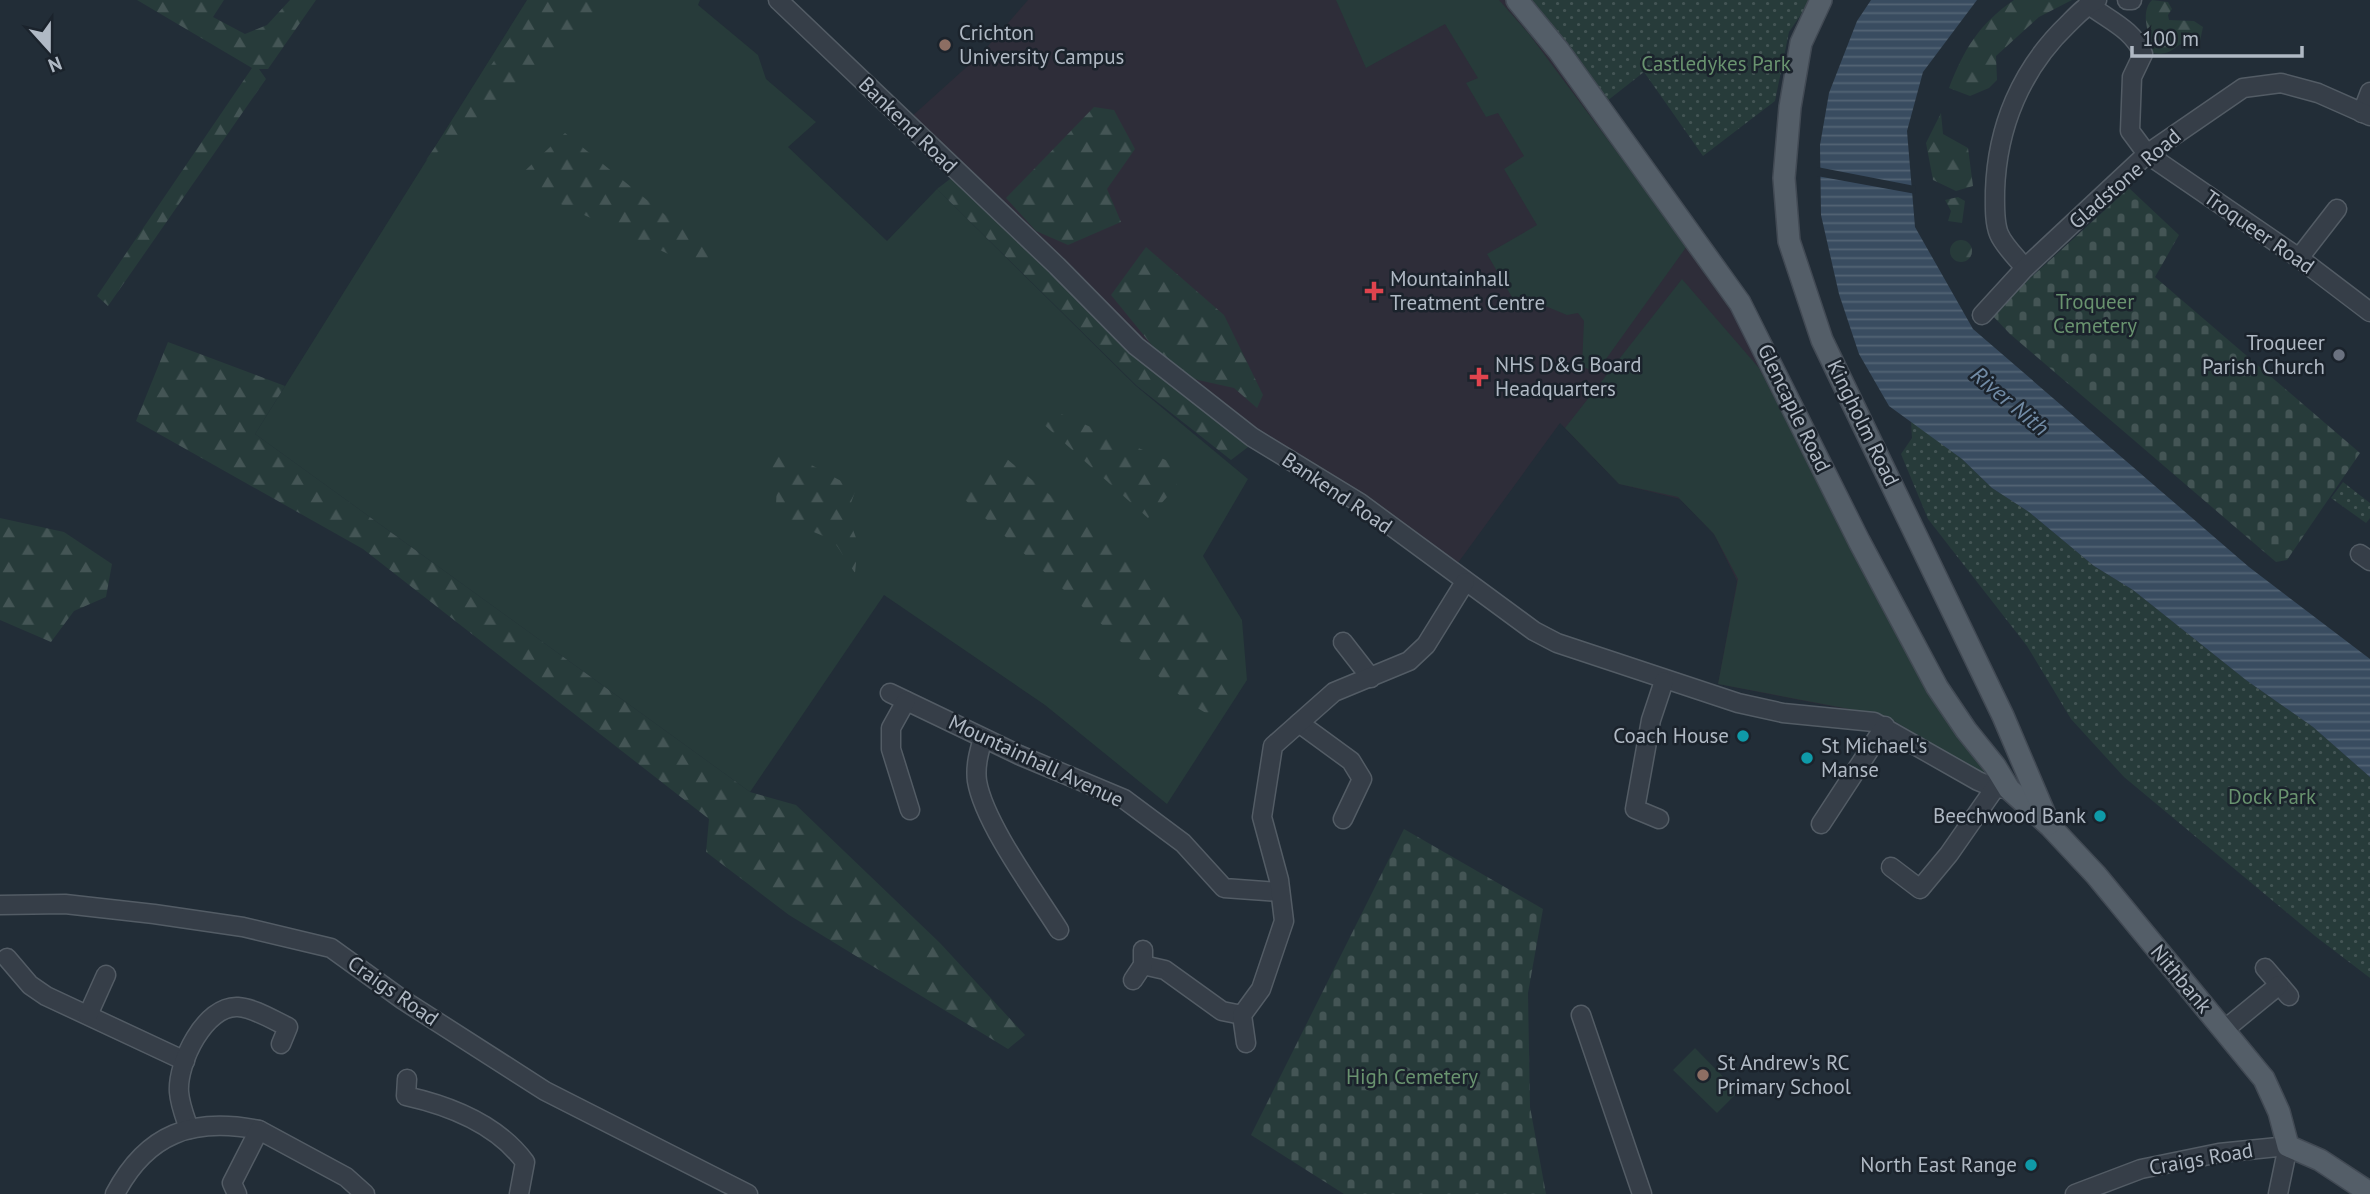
<svg xmlns="http://www.w3.org/2000/svg" width="2370" height="1194" font-family="'PT Sans',sans-serif">
  <style>
    .medical { fill: #2e2d39 }
    .grass { fill: #273b3a }
    .forest { fill: url(#forest-firs) }
    .cemetery { fill: url(#cemetery-stones) }
    .park { fill: url(#park-dots) }
    .water { fill: url(#water-rules) }
    .pier { fill: #222d37 }
    .lines { fill: none; stroke-linecap: round; stroke-linejoin: round }
    .minor-casing { stroke: #535c65; stroke-width: 21 }
    .major-casing { stroke: #424a54; stroke-width: 24 }
    .minor { stroke: #363e48; stroke-width: 18 }
    .major { stroke: #545e68; stroke-width: 21 }
    .education-dot { fill: #8d6e63; stroke: #1b232c; stroke-width: 2.5 }
    .health-dot { fill: #e0444e; stroke: #1b232c; stroke-width: 2.5 }
    .worship-dot { fill: #6b7280; stroke: #1b232c; stroke-width: 2.5 }
    .culture-dot { fill: #0f9aa8; stroke: #1b232c; stroke-width: 2.5 }
    .labels { text-anchor: middle; stroke-width: 5; stroke-linejoin: round; paint-order: stroke }
    .poi-label { font-size: 21px; fill: #b0b9c4; stroke: #1b232c; text-anchor: start }
    .park-label { font-size: 21px; fill: #69936f; stroke: #1b232c }
    .street-label { font-size: 21px; fill: #b0b9c4; stroke: #1b232c }
    .water-label { font-size: 23px; font-style: italic; fill: #728ca6; stroke: #1b232c }
  </style>
  <defs>
    <pattern id="forest-firs" width="22" height="20" patternUnits="userSpaceOnUse" patternTransform="scale(1.75)"><rect width="22" height="20" fill="#273b3a"/><path d="M5 1l3.5 6h-7zM16 11l3.5 6h-7z" fill="#455"/></pattern>
    <pattern id="cemetery-stones" width="16" height="16" patternUnits="userSpaceOnUse" patternTransform="scale(1.75)"><rect width="16" height="16" fill="#273b3a"/><path d="M2 7V4a2 2 0 0 1 4 0v3zM10 15v-3a2 2 0 0 1 4 0v3z" fill="#455"/></pattern>
    <pattern id="park-dots" width="8" height="8" patternUnits="userSpaceOnUse" patternTransform="scale(1.75)"><rect width="8" height="8" fill="#273b3a"/><path d="M2 2h.1M6 6h.1" fill="none" stroke="#455" stroke-width="1.8" stroke-linecap="round"/></pattern>
    <pattern id="water-rules" width="6" height="5" patternUnits="userSpaceOnUse" patternTransform="scale(1.75)"><rect width="6" height="5" fill="#394c60"/><path d="M0 2.5h6" fill="none" stroke="#536475"/></pattern>
  </defs>
  <rect width="100%" height="100%" fill="#222d37"/>
  <!-- medical -->
  <path class="medical" d="M1028,0H1507L1527,23L1757,346L1986,768L1982,774L1890,718L1718,684L1737,581L1714,534L1680,499L1619,484L1560,423L1455,567L1285,452L1153,352L1075,273L910,118L981,54Z"/>
  <!-- grass -->
  <g class="grass">
    <path d="M527,0H700L698,5L758,55L766,79L816,122L788,147L887,241L937,189L1136,386L1248,479L1203,556L1242,620L1247,680L1167,804L1045,705L884,595L750,792L255,434Z"/>
    <path d="M1336,0H1499L1529,34L1687,246L1596,373L1582,366L1584,321L1578,313L1567,315L1538,303L1520,311L1487,254L1537,225L1504,169L1524,156L1498,113L1486,117L1466,83L1478,78L1445,24L1366,68Z"/>
    <path d="M1682,279L1759,368L1919,677L1986,769L1982,774L1886,716L1718,684L1738,579L1714,534L1678,497L1619,484L1565,428Z"/>
    <path d="M1695,1048L1738,1092L1717,1113L1673,1070Z"/>
  </g>
  <!-- forest -->
  <g class="forest">
    <path d="M137,0H224L213,17L245,34L267,25L290,0H316L268,69H259L266,79L108,306L97,296L252,68Z"/>
    <path d="M536,0H613L505,108L426,160Z"/>
    <path d="M2014,0H2072L2039,17L1996,56L1997,80L1989,88L1970,96L1949,88C1964,49 1979,24 2014,0Z"/>
    <path d="M2152,0L2168,2L2172,9L2168,15L2169,20L2194,21L2203,27L2200,41H2186C2172,48 2171,56 2153,53C2150,36 2139,13 2152,0Z"/>
    <path d="M1094,107L1114,110L1135,149L1107,189L1121,222L1068,245L1036,231L1006,198Z"/>
    <path d="M1941,113L1943,134L1968,148L1973,186L1956,191L1933,180L1926,143Z"/>
    <path d="M565,133L713,254L705,271L513,182Z"/>
    <path d="M954,176L1252,444L1231,460L1137,386L937,189Z"/>
    <path d="M1958,197L1965,201L1962,223L1948,221L1951,211L1945,200Z"/>
    <circle cx="1961" cy="251" r="11"/>
    <path d="M1146,247L1224,315L1263,395L1257,408L1234,388L1198,380L1172,370L1111,295Z"/>
    <path d="M168,342L285,386L255,434L750,792L796,805L940,943L1025,1035L1008,1049L789,915L706,852L709,819L363,549L136,421Z"/>
    <path d="M1052,410L1177,465V486L1148,518L1040,421Z"/>
    <path d="M791,454L856,489L847,514L858,543L855,573L833,540L775,516C778,482 779,478 748,462Z"/>
    <path d="M1001,454L1237,651L1218,675L1241,686L1218,720L1187,702L963,498Z"/>
    <path d="M0,518L64,532L112,564L106,597L74,611L51,642L0,620Z"/>
  </g>
  <!-- cemetery -->
  <g class="cemetery">
    <path d="M2129,188L2179,235L2155,277L2360,453L2287,560L2276,562L2010,334L1991,314Z"/>
    <path d="M1404,829L1543,909L1528,993L1530,1107L1546,1194H1344L1251,1135Z"/>
  </g>
  <!-- park -->
  <g class="park">
    <path d="M1532,0H1811L1789,32L1775,101L1703,156L1644,72L1607,101Z"/>
    <path d="M1911,421L1962,459L1992,488L2029,512L2094,566L2133,590L2246,680L2313,727L2370,777V978L2315,936L2124,777L2071,719L2027,646L1928,519L1901,454L1912,438Z"/>
    <path d="M2343,482L2370,503V518L2366,523L2331,498Z"/>
  </g>
  <!-- water -->
  <path class="water" d="M1871,0H1977L1923,72L1907,131L1915,227L1973,329L2249,567L2370,659V777L2313,727L2246,680L2133,590L2094,566L2029,512L1992,488L1962,459L1889,406L1859,354L1839,294L1821,215L1820,145L1829,93L1857,21Z"/>
  <!-- pier -->
  <path class="pier" d="M1817,167L1915,186L1916,194L1817,176Z"/>
  <g class="lines">
    <!-- minor casing -->
    <g class="minor-casing">
      <g id="minor">
        <path d="M778,0L1057,266L1136,346L1252,437L1360,503L1534,631L1557,643L1738,703L1783,713L1874,722L1978,781L1995,788L2009,789"/>
        <path d="M2127,0H2132"/>
        <path d="M2088,4C2108,20 2133,29 2143,54L2132,77L2130,131L2147,154L2299,258L2370,312"/>
        <path d="M2362,113L2370,92"/>
        <path d="M2299,258L2337,209"/>
        <path d="M2025,268C2017,258 2004,246 1999,234C1994,222 1995,204 1995,191C1997,127 2021,69 2068,24C2077,15 2085,6 2097,0"/>
        <path d="M1982,315L2025,268L2147,154L2243,88L2281,83L2318,93L2370,116"/>
        <path d="M2360,554L2370,561"/>
        <path d="M1343,642L1371,678"/>
        <path d="M890,693L1019,755L1124,799L1183,843L1224,888L1280,892"/>
        <path d="M906,701L891,728V749L910,810"/>
        <path d="M1299,723L1351,761L1362,779L1343,819"/>
        <path d="M983,738C979,752 975,766 977,781C984,823 1035,892 1059,930"/>
        <path d="M1659,819L1635,809L1651,720L1664,681"/>
        <path d="M1821,824L1885,726"/>
        <path d="M1891,867L1920,889L1949,854L1995,788"/>
        <path d="M0,905L65,904L154,914L243,927L331,948L403,1000L545,1091L748,1194"/>
        <path d="M7,958L30,985L46,996L185,1061"/>
        <path d="M1143,965L1165,970L1222,1011L1242,1015"/>
        <path d="M2265,968L2289,996"/>
        <path d="M1133,980L1143,965V950"/>
        <path d="M88,1015L106,975"/>
        <path d="M1581,1015L1642,1194"/>
        <path d="M2224,1030L2279,985"/>
        <path d="M1246,1043L1242,1015L1261,989L1284,921L1279,880L1262,817L1273,746L1334,692L1409,661L1426,645L1465,582"/>
        <path d="M407,1079L406,1096C451,1106 497,1124 525,1162L519,1194"/>
        <path d="M189,1129C185,1117 180,1105 179,1092C177,1063 205,1005 238,1007C254,1008 273,1020 288,1027L281,1044"/>
        <path d="M115,1194C147,1133 193,1117 259,1130"/>
        <path d="M237,1194L232,1183L259,1130L346,1177L365,1194"/>
        <path d="M2075,1194L2141,1169L2219,1153L2288,1146L2278,1194"/>
      </g>
    </g>
    <!-- major casing -->
    <g class="major-casing">
      <g id="major">
        <path d="M1517,0L1559,51L1740,303L1859,541L1937,687L1966,730L1995,766L2009,789L2050,826L2096,875L2264,1079L2279,1112L2288,1146L2320,1160L2370,1193"/>
        <path d="M1821,0L1801,43L1790,107L1784,178L1789,241L1822,340L2003,716L2049,824"/>
      </g>
    </g>
    <!-- minor -->
    <use href="#minor" class="minor"/>
    <!-- major -->
    <use href="#major" class="major"/>
  </g>
  <!-- markers -->
  <g class="education-dot">
    <circle cx="945" cy="45" r="7"/>
    <circle cx="1703" cy="1075" r="7"/>
  </g>
  <g class="health-dot">
    <path d="M1370.5 280.5h7v7h7v7h-7v7h-7v-7h-7v-7h7z"/>
    <path d="M1475.5 366.5h7v7h7v7h-7v7h-7v-7h-7v-7h7z"/>
  </g>
  <circle class="worship-dot" cx="2339" cy="355" r="7"/>
  <g class="culture-dot">
    <circle cx="1743" cy="736" r="7"/>
    <circle cx="1807" cy="758" r="7"/>
    <circle cx="2100" cy="816" r="7"/>
    <circle cx="2031" cy="1165" r="7"/>
  </g>
  <g class="labels">
    <!-- poi labels -->
    <g class="poi-label">
      <text x="959" y="40">Crichton<tspan x="959" dy="24">University Campus</tspan></text>
      <text x="1390" y="286">Mountainhall<tspan x="1390" dy="24">Treatment Centre</tspan></text>
      <text x="2325" y="350" text-anchor="end">Troqueer<tspan x="2325" dy="24">Parish Church</tspan></text>
      <text x="1495" y="372">NHS D&amp;G Board<tspan x="1495" dy="24">Headquarters</tspan></text>
      <text x="1729" y="743" text-anchor="end">Coach House</text>
      <text x="1821" y="753">St Michael's<tspan x="1821" dy="24">Manse</tspan></text>
      <text x="2086" y="823" text-anchor="end">Beechwood Bank</text>
      <text x="1717" y="1070">St Andrew's RC<tspan x="1717" dy="24">Primary School</tspan></text>
      <text x="2017" y="1172" text-anchor="end">North East Range</text>
    </g>
    <!-- park labels -->
    <g class="park-label">
      <text x="1716" y="71">Castledykes Park</text>
      <text x="2095" y="309">Troqueer<tspan x="2095" dy="24">Cemetery</tspan></text>
      <text x="2272" y="804">Dock Park</text>
      <text x="1412" y="1084">High Cemetery</text>
    </g>
    <!-- street labels -->
    <g class="street-label">
      <text transform="translate(908 125) rotate(44)" y="7">Bankend Road</text>
      <text transform="translate(2125 179) rotate(-41)" y="7">Gladstone Road</text>
      <text transform="translate(2259 232) rotate(35)" y="7">Troqueer Road</text>
      <text transform="translate(1794 408) rotate(64)" y="7">Glencaple Road</text>
      <text transform="translate(1863 423) rotate(64)" y="7">Kingholm Road</text>
      <text transform="translate(1337 493) rotate(34)" y="7">Bankend Road</text>
      <text transform="translate(1036 761) rotate(25)" y="7">Mountainhall Avenue</text>
      <text transform="translate(2181 979) rotate(50)" y="7">Nithbank</text>
      <text transform="translate(393 991) rotate(35)" y="7">Craigs Road</text>
      <text transform="translate(2201 1159) rotate(-10)" y="7">Craigs Road</text>
    </g>
    <!-- water labels -->
    <g class="water-label">
      <text transform="translate(2010 401) rotate(40)" y="8">River Nith</text>
    </g>
  </g>
  <!-- north arrow -->
  <g transform="translate(49 49) rotate(159)" stroke="#1b232c" stroke-width="5" paint-order="stroke">
  <path d="M0-5L12 26L0 18L-12 26Z" fill="#b0b9c4"/>
  <text y="-10" font-size="19" font-weight="bold" text-anchor="middle" fill="#b0b9c4">N</text>
  </g>
  <!-- scale -->
  <path d="M2132 46v10h170v-10" fill="none" stroke="#b0b9c4" stroke-width="3.5"/>
  <text x="2142" y="46" font-size="21" fill="#b0b9c4" stroke="#1b232c" stroke-width="5" paint-order="stroke">100 m</text>
</svg>
